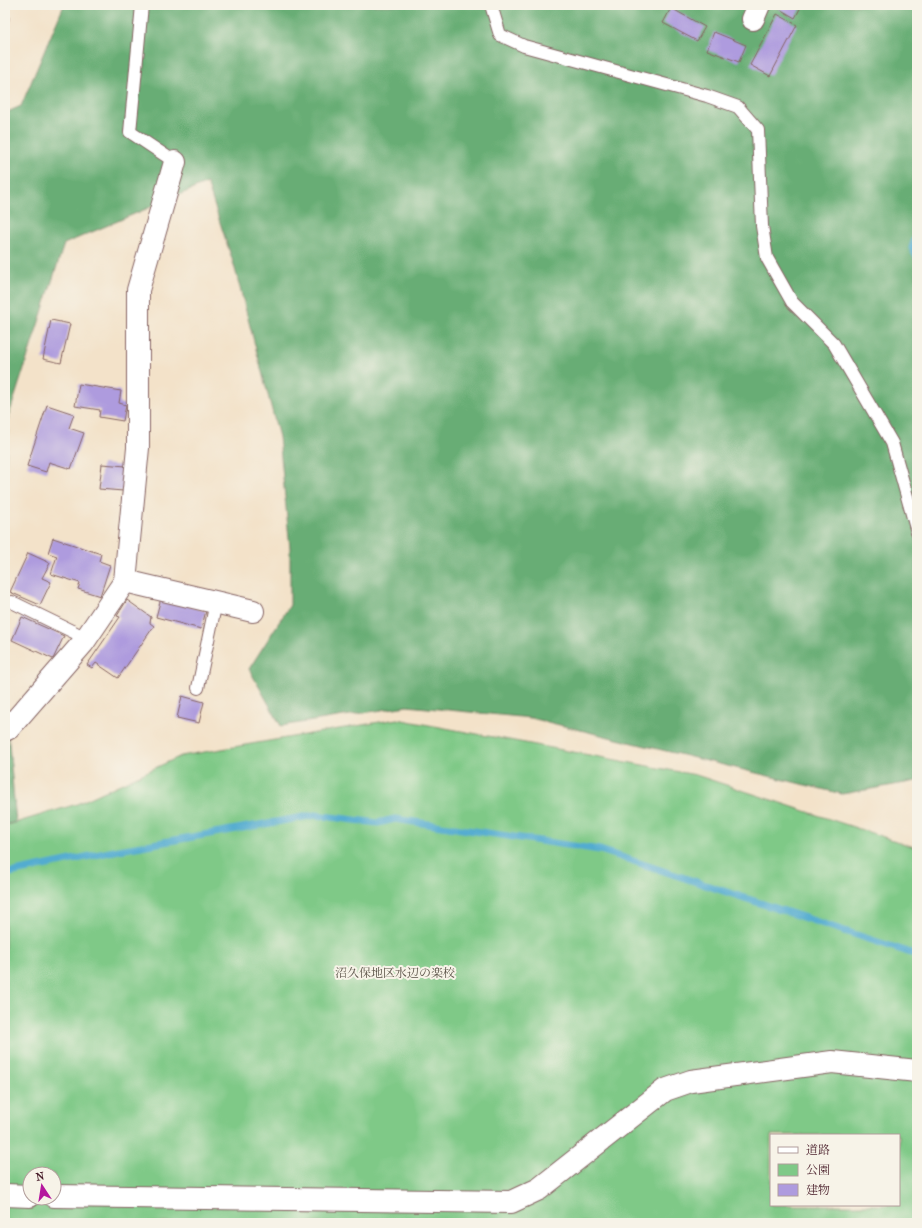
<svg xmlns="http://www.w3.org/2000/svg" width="922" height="1228" font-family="'IM FELL French Canon','Noto Serif JP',serif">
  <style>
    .green { fill: #7fc987; stroke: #647459; fill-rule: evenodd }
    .forest { fill: #67ad74; stroke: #586650 }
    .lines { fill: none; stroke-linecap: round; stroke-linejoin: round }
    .stream { stroke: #53acd0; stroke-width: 7 }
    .building { fill: #ae9bde }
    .lane-casing { stroke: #856362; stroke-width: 14 }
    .street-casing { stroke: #856362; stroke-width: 24 }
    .lane { stroke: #fff; stroke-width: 12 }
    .street { stroke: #fff; stroke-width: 22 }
    .labels { text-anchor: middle; stroke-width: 4; stroke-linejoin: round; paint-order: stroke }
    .park-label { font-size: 12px; fill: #5a5247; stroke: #f7f3e8 }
  </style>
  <rect width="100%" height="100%" fill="#f7f3e8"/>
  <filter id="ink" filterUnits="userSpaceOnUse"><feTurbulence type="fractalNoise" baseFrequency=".025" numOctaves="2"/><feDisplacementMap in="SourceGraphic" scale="8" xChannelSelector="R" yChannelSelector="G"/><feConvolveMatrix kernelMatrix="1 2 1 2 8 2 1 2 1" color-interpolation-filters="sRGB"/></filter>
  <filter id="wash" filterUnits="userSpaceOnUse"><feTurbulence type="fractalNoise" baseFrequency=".012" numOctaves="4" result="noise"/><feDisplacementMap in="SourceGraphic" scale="16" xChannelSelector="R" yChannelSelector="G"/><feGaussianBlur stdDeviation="0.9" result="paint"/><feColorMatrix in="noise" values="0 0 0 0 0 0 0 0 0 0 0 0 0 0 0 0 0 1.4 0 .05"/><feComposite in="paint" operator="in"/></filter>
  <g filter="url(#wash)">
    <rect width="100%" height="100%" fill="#f3e2c9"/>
    <!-- green -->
    <path class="green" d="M397,719L696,775L917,848V1223H5V826L77,804L181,756ZM771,1135H899V1205H771ZM30,1174H54V1198H30Z"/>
    <!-- forest -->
    <g class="forest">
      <path d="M64,5H917V781L842,794L531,718L407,706L281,726L249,669L290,605V548L279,437L234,265L207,183L64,244L9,415L5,473V113L21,106Z"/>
      <path d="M5,699L16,822L5,825Z"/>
    </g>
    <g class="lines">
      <!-- stream -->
      <g class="stream">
        <path d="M917,234L912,248L917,257"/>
        <path d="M5,874L119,850L315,815L378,823L395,819L600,850L917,955"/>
      </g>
    </g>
    <g id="blocks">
      <!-- building -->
      <g class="building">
        <path d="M777,5H802L795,18L776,7Z"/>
        <path d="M671,8L705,27L697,41L663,23Z"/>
        <path d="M777,14L797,25L770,76L750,65Z"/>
        <path d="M5,16L9,17L6,50H5Z"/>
        <path d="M714,32L746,45L739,62L707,50Z"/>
        <path d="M51,320L70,324L61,363L43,359Z"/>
        <path d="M79,384L121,391L119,403L126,405L123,421L99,417L100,410L75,406Z"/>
        <path d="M47,405L74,414L69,428L84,433L71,469L49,462L46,472L27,466Z"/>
        <path d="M102,464L126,466L123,491L99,489Z"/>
        <path d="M53,538L101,554L99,561L110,565L100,596L78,589L80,583L51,574L57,556L48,553Z"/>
        <path d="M28,553L50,563L42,578L51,582L40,605L10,592Z"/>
        <path d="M161,598L206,611L201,629L156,617Z"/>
        <path d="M127,600L151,617L150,623L154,626L118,678L96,663L92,668L87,665L120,617L117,616Z"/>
        <path d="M22,617L64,636L53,659L12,640Z"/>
        <path d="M182,696L204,702L199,723L177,718Z"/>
      </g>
    </g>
  </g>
  <g filter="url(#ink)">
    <use href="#blocks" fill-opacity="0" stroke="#856362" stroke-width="1"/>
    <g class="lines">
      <!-- lane casing -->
      <g class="lane-casing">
        <g id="lane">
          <path d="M142,5L130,132L175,162"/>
          <path d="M491,5L500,35L524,46L707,96L738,107L758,130L762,226L767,258L792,302L834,344L892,443L917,532"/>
          <path d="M12,602L86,638"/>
          <path d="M198,688L216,602"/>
        </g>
      </g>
      <!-- street casing -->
      <g class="street-casing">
        <g id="street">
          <path d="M753,19L759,5"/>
          <path d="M125,581L253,611"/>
          <path d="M5,730L9,728L83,643L125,581L138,448V290L175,162"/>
          <path d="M5,1195L30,1196"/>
          <path d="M54,1196L511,1202L539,1189L665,1090L691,1081L832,1062L917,1071"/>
        </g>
      </g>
      <!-- lane -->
      <use href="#lane" class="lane"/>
      <!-- street -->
      <use href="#street" class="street"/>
    </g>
  </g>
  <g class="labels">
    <!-- park labels -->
    <g class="park-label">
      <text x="395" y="977">沼久保地区水辺の楽校</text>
    </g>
  </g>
  <!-- margin -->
  <rect width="922" height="1228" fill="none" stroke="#f7f3e8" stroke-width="20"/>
  <!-- legend -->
  <rect x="770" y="1134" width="130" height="72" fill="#f7f3e8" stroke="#b29e9c"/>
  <rect x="778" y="1147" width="20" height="6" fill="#ffffff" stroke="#b29e9c"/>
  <text x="806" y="1154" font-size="12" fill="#4a1f2b">道路</text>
  <rect x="778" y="1164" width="20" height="12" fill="#7fc987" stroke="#b29e9c"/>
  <text x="806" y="1174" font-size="12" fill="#4a1f2b">公園</text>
  <rect x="778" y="1184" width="20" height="12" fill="#ae9bde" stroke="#b29e9c"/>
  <text x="806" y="1194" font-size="12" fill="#4a1f2b">建物</text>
  <!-- north arrow -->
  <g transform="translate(42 1186) rotate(348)"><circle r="19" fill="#f7f3e8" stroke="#b29e9c"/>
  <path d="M0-3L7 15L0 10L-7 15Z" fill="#b5179e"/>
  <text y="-6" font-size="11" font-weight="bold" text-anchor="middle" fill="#4a1f2b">N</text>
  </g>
</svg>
